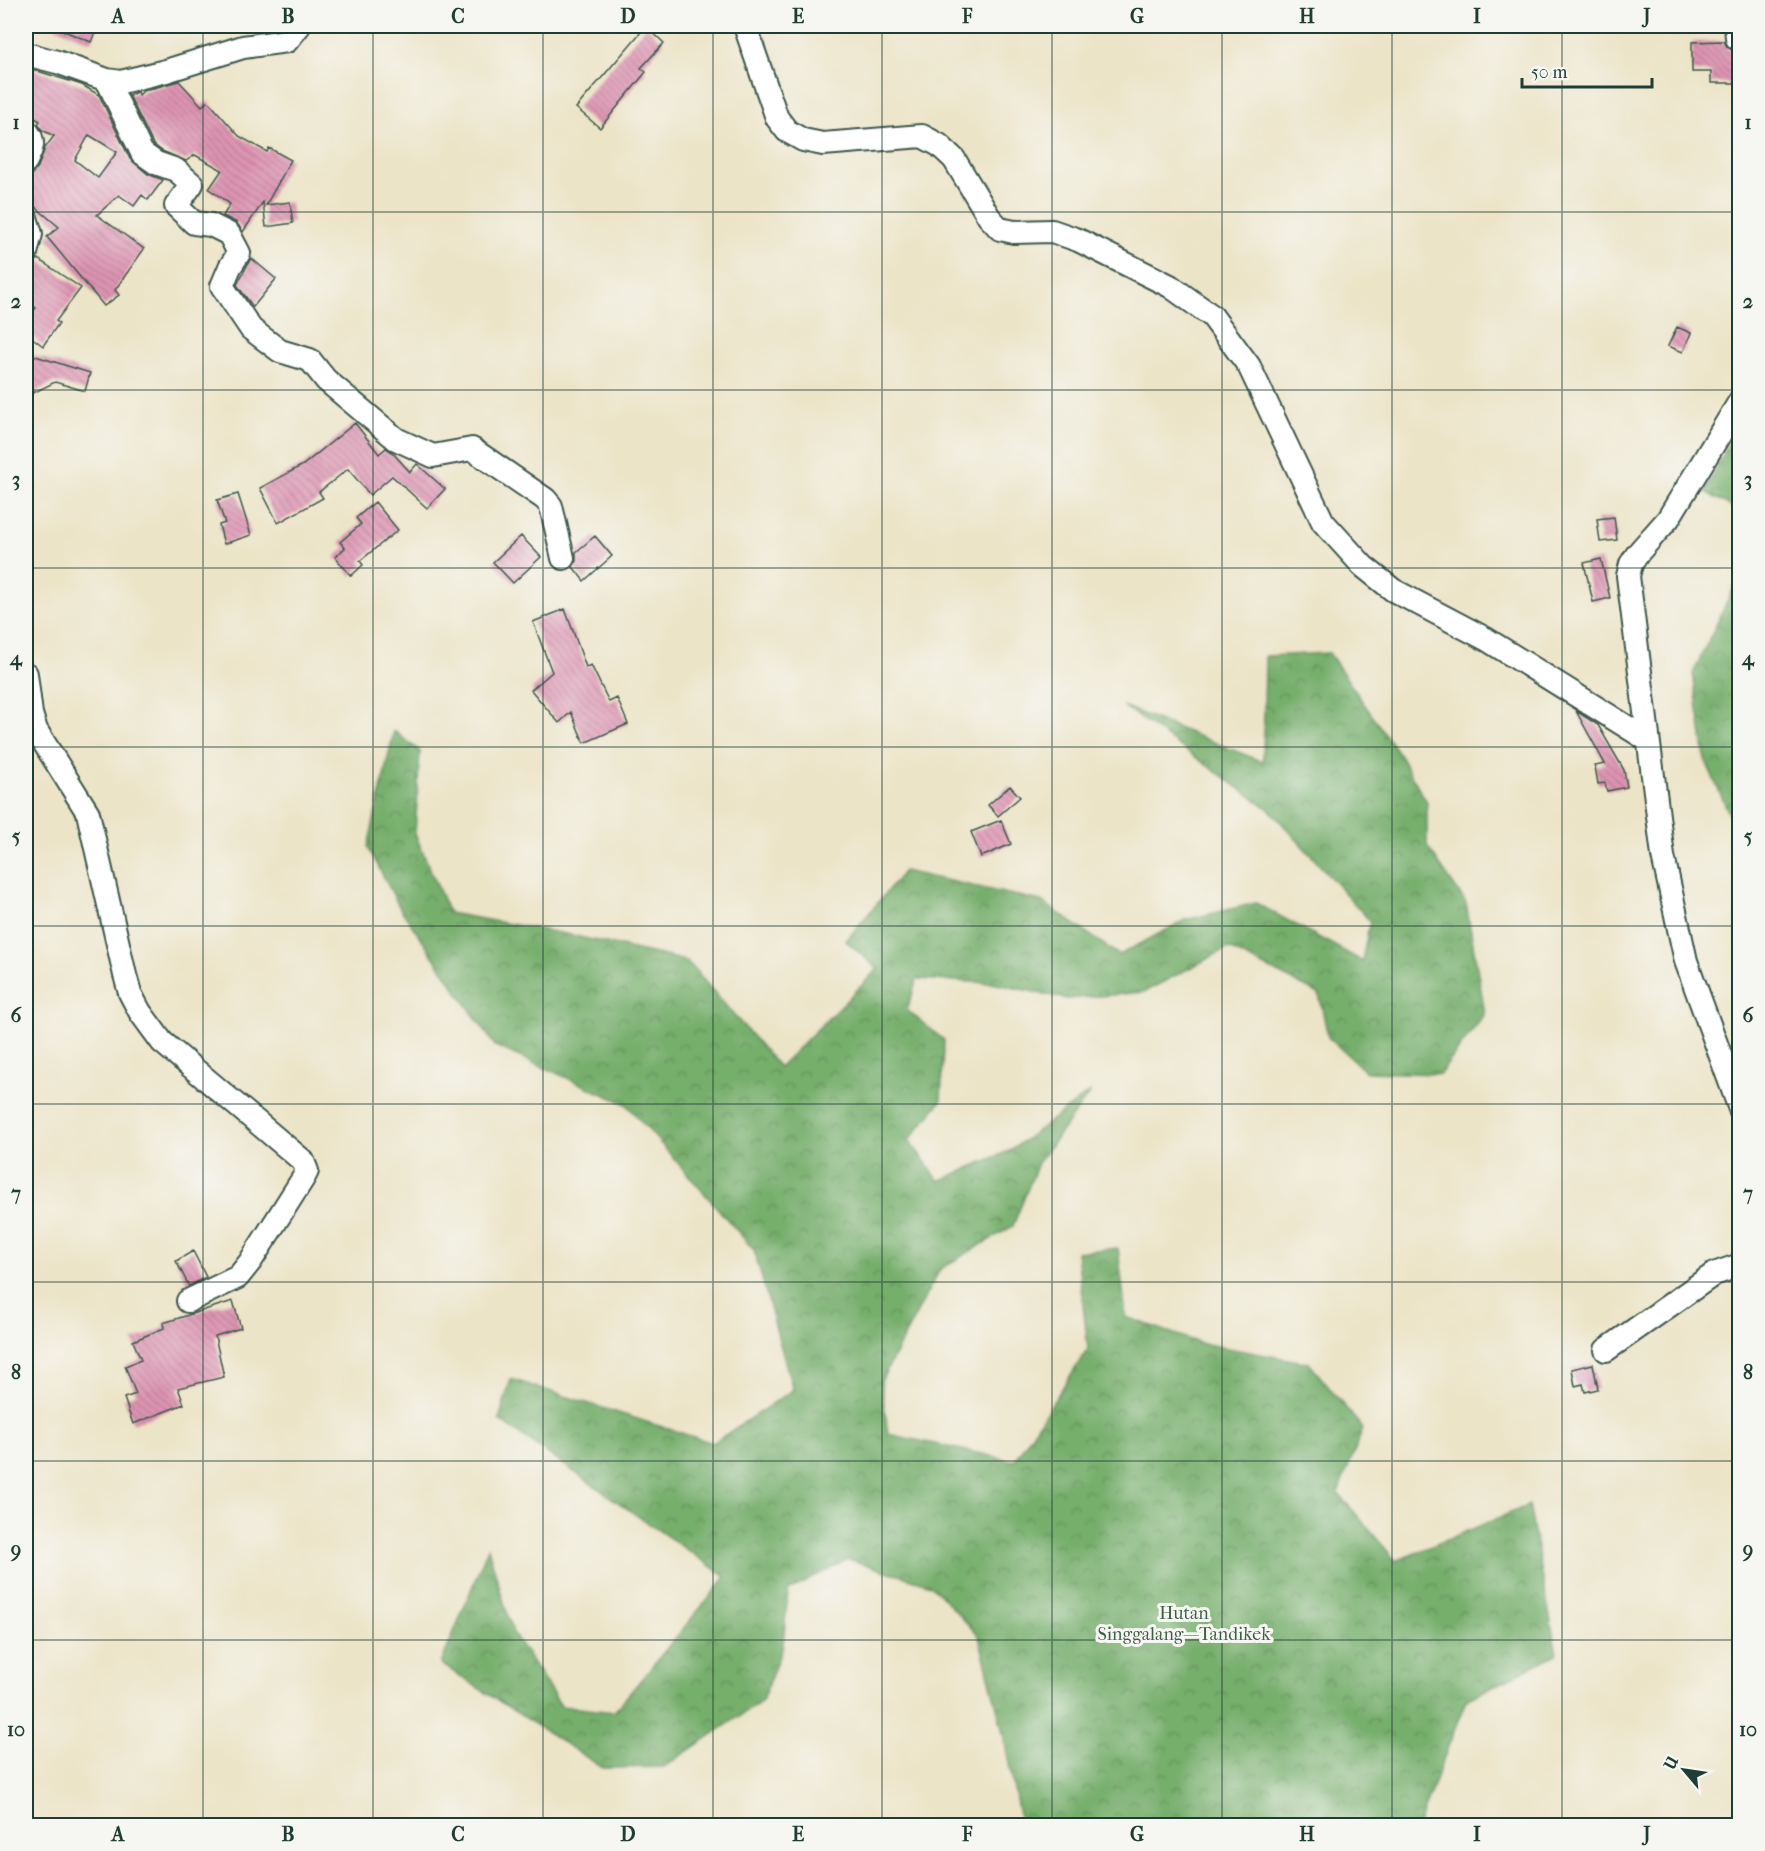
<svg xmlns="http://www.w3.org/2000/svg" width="1765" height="1851" viewBox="0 0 1765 1851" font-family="'IM FELL French Canon',serif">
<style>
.forest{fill:url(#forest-crowns);stroke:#4a7650;stroke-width:1.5}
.building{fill:url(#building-back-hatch);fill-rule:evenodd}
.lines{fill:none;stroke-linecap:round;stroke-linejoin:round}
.minor-casing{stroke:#3e564a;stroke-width:26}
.minor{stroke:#fff;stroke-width:22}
.grid{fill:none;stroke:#1f3d34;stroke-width:1.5;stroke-opacity:0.55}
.labels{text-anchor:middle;stroke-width:6;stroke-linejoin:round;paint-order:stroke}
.park-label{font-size:18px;fill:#3c6046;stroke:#f6f6f2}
.neatline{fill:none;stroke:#1f3d34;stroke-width:2}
.grid-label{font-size:20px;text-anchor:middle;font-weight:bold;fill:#1f3d34}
</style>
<defs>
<pattern id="forest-crowns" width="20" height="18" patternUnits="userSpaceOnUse" patternTransform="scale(1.5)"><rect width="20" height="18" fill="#76ae6c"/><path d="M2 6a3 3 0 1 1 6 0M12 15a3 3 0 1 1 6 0" fill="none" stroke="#608f5a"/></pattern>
<pattern id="building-back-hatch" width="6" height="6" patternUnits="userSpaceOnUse" patternTransform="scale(1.5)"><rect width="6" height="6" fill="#de94b2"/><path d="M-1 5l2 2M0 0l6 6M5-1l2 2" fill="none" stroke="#b37a92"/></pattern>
</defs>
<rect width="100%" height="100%" fill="#f6f6f2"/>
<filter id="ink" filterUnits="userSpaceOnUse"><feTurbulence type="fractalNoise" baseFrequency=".0167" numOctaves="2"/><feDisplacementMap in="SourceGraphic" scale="12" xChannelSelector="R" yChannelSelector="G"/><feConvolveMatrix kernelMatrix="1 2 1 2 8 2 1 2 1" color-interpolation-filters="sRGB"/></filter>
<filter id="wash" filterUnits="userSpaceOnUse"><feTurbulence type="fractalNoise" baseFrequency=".008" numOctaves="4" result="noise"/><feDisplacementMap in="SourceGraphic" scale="24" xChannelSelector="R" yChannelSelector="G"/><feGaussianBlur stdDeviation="1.35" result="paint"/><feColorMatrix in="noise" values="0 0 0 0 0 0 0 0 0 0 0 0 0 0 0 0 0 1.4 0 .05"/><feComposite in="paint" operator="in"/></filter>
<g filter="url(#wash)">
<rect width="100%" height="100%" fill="#ece4c7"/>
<path class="forest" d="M1739,422V511L1705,492Z
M1739,577H1740L1739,953L1738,951L1734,825L1705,759L1693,673Z
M1329,653L1400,756L1427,802V846L1466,903L1485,1014L1440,1074L1366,1072L1328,1037L1319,994L1228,948L1144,992L1067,999L992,983L917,979L907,1010L944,1040L941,1101L909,1140L939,1181L1011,1150L1091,1091L1038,1163L1013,1226L940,1269L881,1381L888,1434L1014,1461L1088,1349L1077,1252L1118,1248L1126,1317L1200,1343L1309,1363L1363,1429L1338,1493L1396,1561L1529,1505L1557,1654L1466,1700L1418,1825H1021L1002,1728L979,1636L931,1585L848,1559L788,1591L783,1645L762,1701L664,1767L603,1768L441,1664L488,1548L513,1633L561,1706L614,1712L726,1577L499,1420L511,1379L713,1443L793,1390L754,1250L626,1104L495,1046L400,908L368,847L394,731L420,751L415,834L449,913L566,934L687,961L779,1067L878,969L846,941L904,871L1041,901L1119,955L1185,920L1256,903L1362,961L1370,921L1270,810L1123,706L1263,762L1265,656Z"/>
<g id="blocks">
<path class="building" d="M52,26H98L91,42Z
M646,26L664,43L641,68L646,72L600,128L576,108Z
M1724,41L1727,47L1734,51L1735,83H1711V72H1692V42Z
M28,68L82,85L99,95L130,159L148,174L163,180L148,200L142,195L134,206L119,195L97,215L144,249L115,290L119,295L104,306L47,237L59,227L26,199V181L38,167L45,148L54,136L42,130L38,124L40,121L26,113V74ZM89,135L117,152L98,178L75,160Z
M179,81L202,106L208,101L239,136L267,152L269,148L291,160L266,205L290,202L293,223L266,227L263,202L243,232L236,222L223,216L230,204L209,189L222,170L195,155L186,161L162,151L153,144L129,95L137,92L139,95L143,91Z
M251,258L276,279L253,307L237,285Z
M38,259L81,288L56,321L59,323L43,346L26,333V322L36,308L26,300V272Z
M1677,327L1691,333L1683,352L1668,346Z
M26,353L90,373L85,391L55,382L33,393L26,379Z
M355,423L379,454L386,448L392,452L410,472L417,464L445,489L427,508L392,476L370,495L348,469L319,492L323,498L278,523L260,488L303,465Z
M238,494L251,535L224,544L219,525L225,523L217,500Z
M375,502L398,530L360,561L363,565L351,576L335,557L345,548L340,542L361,524L356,518Z
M1614,517L1617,540L1600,542L1597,519Z
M521,536L541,557L513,583L493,562Z
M595,536L612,556L584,581L573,567L576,561V552Z
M1601,559L1610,598L1593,602L1584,563Z
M565,609L586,667L591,665L609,702L617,698L628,724L584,743L571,712L559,723L531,690L552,672L533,622Z
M1576,711L1598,725L1624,770L1627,787L1607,791L1605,783L1598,784L1595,766L1605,764Z
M1010,786L1020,797L998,816L988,805Z
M1001,820L1011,844L981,857L971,832Z
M193,1251L206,1277L189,1286L176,1261Z
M233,1301L241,1328L215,1336L224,1377L178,1388L184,1404L133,1424L124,1398L136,1394L125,1366L141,1360L133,1341L164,1328L163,1323Z
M1593,1364L1598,1389L1585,1392L1583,1384L1575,1386L1572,1369Z"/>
</g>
</g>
<g filter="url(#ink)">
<use href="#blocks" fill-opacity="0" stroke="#3e564a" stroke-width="1.5"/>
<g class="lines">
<defs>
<path id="minor" d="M745,26L777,118L787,131L803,140L823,144L922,136L939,145L954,159L989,217L1000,229L1014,232L1052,231L1078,240L1170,286L1212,316L1249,366L1323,522L1363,566L1393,590L1486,639L1648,740
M1736,26L1737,38L1740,39
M26,54L57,62L107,80L121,82L166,71L243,47L287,41L299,26
M107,80L142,153L156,163L176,170L192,184L176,206L194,223L211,225L229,234L239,253L230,267L222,286L251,329L280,351L310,360L326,380L396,439L433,456L472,449L545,499L551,506L563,558
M26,130C36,141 32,149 26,161
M26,218L31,234L26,253
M1740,401L1668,519L1638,553L1631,564L1628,576L1663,856L1686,961L1740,1109
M26,674L31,714L36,730L88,813L125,975L130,993L140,1012L162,1042L303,1161L307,1171L304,1177L250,1262L238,1277L188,1301
M1606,1350L1714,1274L1740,1265"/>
</defs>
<use href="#minor" class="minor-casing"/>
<use href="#minor" class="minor"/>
</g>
</g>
<path class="grid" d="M203,26V1826M373,26V1826M543,26V1826M713,26V1826M882,26V1826M1052,26V1826M1222,26V1826M1392,26V1826M1562,26V1826M26,212H1740M26,390H1740M26,568H1740M26,747H1740M26,926H1740M26,1104H1740M26,1282H1740M26,1461H1740M26,1640H1740"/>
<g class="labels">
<g class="park-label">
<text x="1184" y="1619">Hutan<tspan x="1184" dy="21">Singgalang—Tandikek</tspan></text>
</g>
</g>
<rect width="1765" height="1851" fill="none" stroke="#f6f6f2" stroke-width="66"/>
<g transform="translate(1684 1770) rotate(299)" stroke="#f6f6f2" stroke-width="4.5" paint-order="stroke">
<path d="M0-4.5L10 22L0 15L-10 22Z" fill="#1f3d34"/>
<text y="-9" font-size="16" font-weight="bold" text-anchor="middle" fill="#1f3d34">U</text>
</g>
<path d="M1522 78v9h130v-9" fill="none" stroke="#1f3d34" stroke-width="3"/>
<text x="1531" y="78" font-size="18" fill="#1f3d34" stroke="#f6f6f2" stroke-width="4.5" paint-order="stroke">50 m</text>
<rect x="33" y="33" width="1699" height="1785" class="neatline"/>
<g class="grid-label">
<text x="118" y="23">A</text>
<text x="288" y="23">B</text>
<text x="458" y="23">C</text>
<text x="628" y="23">D</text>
<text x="798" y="23">E</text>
<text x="967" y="23">F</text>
<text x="1137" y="23">G</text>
<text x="1307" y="23">H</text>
<text x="1477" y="23">I</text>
<text x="1647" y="23">J</text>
<text x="16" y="129">1</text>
<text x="1748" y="129">1</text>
<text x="16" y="308">2</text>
<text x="1748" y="308">2</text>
<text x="16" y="486">3</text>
<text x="1748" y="486">3</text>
<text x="16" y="665">4</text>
<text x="1748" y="665">4</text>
<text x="16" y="843">5</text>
<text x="1748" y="843">5</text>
<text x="16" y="1022">6</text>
<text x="1748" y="1022">6</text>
<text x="16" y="1200">7</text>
<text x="1748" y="1200">7</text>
<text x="16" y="1379">8</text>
<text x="1748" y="1379">8</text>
<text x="16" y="1557">9</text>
<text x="1748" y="1557">9</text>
<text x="16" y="1736">10</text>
<text x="1748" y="1736">10</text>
<text x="118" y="1841">A</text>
<text x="288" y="1841">B</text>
<text x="458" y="1841">C</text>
<text x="628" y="1841">D</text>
<text x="798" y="1841">E</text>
<text x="967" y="1841">F</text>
<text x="1137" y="1841">G</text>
<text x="1307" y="1841">H</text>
<text x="1477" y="1841">I</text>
<text x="1647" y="1841">J</text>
</g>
</svg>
